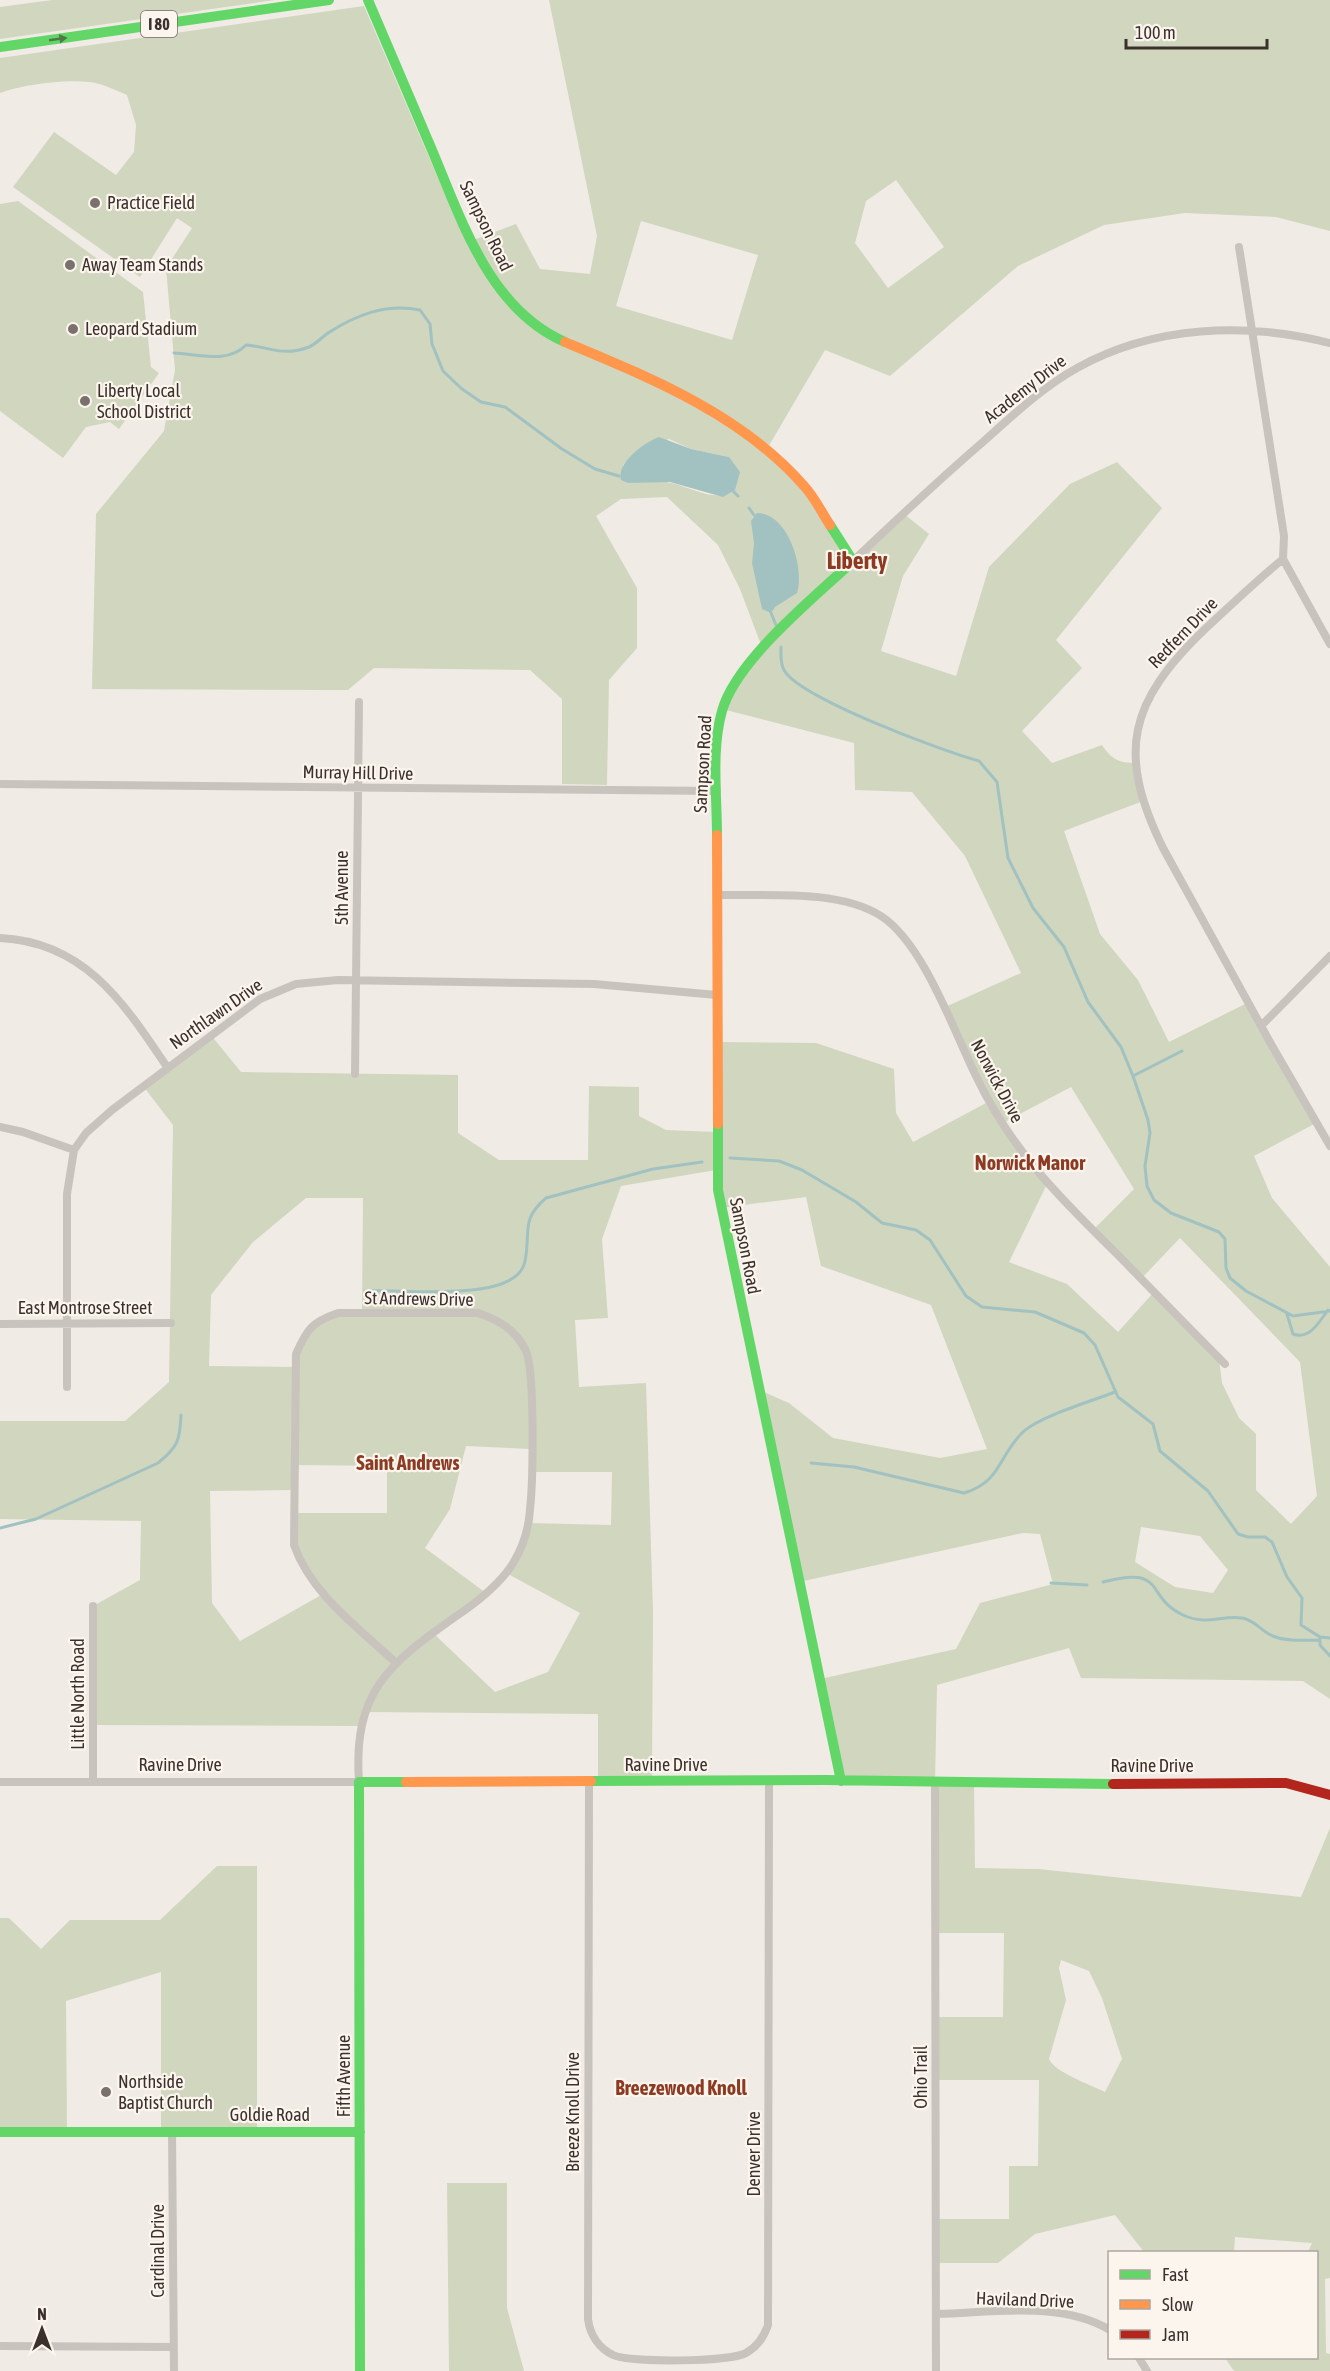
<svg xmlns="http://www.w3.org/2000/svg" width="1330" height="2371" viewBox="0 0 1330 2371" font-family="'Asap Condensed',sans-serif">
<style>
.green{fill:#d1d6bf;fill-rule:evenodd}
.water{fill:#a1c2c1}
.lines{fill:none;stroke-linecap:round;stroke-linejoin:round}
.stream{stroke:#a1c2c1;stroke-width:3}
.street{stroke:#c9c3be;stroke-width:8}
.fast{stroke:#63d668;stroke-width:10}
.slow{stroke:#ff974d;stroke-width:10}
.jam{stroke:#b3261e;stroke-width:10}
.oneway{fill:#4d7b46}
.poi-dot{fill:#7a716c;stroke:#fbf5ee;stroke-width:2}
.labels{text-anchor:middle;stroke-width:4.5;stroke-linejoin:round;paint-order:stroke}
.shield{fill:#fbf5ee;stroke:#756b66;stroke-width:1.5}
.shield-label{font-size:16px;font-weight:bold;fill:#3b302b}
.poi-label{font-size:18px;fill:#3b302b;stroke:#fbf5ee;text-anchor:start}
.street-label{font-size:18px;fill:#3b302b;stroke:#fbf5ee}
.neighbourhood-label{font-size:20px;font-weight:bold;fill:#8c3b22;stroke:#fbf5ee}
.district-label{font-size:24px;font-weight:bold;fill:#8c3b22;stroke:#fbf5ee}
</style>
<rect width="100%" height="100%" fill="#f0ebe5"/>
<path class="green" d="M52,0H275L0,39V7Z
M549,0H1330V231L1276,217L1185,213L1104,225L1018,266L890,376L825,350L767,449L785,464L854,558L904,514L929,534L903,576L881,651L956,676L989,567L1070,484L1117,462L1162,508L1056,640L1082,668L1022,731L1052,763L1102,745C1111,759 1119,763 1136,763L1143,801L1064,831L1100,934L1138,980L1169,1042L1249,1002L1316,1123L1254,1156L1272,1198L1330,1267V1699L1303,1681L1081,1678L1069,1648L937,1685L935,1782L974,1783L975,1868L1039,1869L1301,1897L1330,1828V2278L1325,2279L1326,2353L1330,2354V2371H1234L1225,2358H1316V2252H1308L1312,2243L1235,2237L1234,2252H1144L1115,2215L1035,2234L998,2263H936V2219H1009V2166H1038L1039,2080H936V2017H1003L1004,1933H935V1783L841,1781L820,1679L956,1649L980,1603L1053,1584L1040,1534L1023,1533L799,1582L757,1389L789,1403L833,1438L940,1458L987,1449L931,1305L821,1266L806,1197L720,1208L716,1170L621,1186L602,1239L608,1318L575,1320L579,1387L646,1383L653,1612L652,1782H598V1714L365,1712L362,1726L93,1725V1606L140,1580L141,1521L0,1519V1421H125L169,1382L173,1125L143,1086L210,1034L241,1072L458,1075V1133L499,1160H588L589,1086L639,1087V1116L666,1130L716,1132L717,1042L816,1043L894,1069L896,1113L913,1142L988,1102L943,1008L1021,973L965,856L912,792L855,790L854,743L722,709L763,650L740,589L718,545L667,497L621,499L596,516L637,588V648L609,680L607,785L562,784V699L530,670L374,668L348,690L92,689L96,514L164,431L175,370L166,268L192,228L177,218L140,277L13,187L54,132L116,175L134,152L136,125L127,95C118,91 109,87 100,84C77,77 23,84 0,93V58L364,6L457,222L476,259L471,241L516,224L540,269L590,274L597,236ZM896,180L944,247L888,288L855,243L866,201ZM641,221L758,255L732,340L616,306ZM669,439L691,449L729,457L735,490C717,504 691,487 671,483C657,479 642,481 628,483L623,465L638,451ZM1071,1087L1134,1189L1093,1230L1141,1279L1180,1238L1300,1362L1317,1496L1291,1524L1256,1490V1434L1239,1418L1222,1383L1219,1359L1154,1292L1118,1332L1067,1284L1009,1262L1047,1184L1001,1124ZM306,1198H363L362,1313C312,1321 310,1316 295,1367L209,1366L211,1295L253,1242ZM466,1446L530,1449L531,1472H612L611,1525L527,1523L512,1565L506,1573L580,1613L548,1672L495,1692L433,1633L486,1593L425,1548L450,1509ZM294,1465L387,1466V1513H294L295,1548L323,1594L240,1641L212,1603L210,1491L294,1490ZM1141,1527L1200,1536L1228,1570L1213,1593L1175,1587L1135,1562ZM1061,1960L1089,1971L1102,1998L1122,2059L1105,2092C1091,2085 1054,2072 1049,2059L1066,2000L1059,1968Z
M18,201L143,292L151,367L159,373L119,429L110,422L86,427L63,458L0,411V204Z
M217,1866H257V2132H161V1972L66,2001L67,2132H0V1918H9L41,1949L70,1920H160Z
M447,2183H507V2308L524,2371H449Z"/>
<path class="water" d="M659,437L691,449L729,457L740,472L735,490L723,497L670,482L628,483L621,480C616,463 645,442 659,437Z
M757,513C788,513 805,568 797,593L775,607L771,613L762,609L752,563L754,543L751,521Z"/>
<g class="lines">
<path class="stream" d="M174,353C198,354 228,364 246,345C270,347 283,357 309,347C316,344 322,337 328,333C356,315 386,303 420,310L430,324L432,344L443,371L462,389L481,402L505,407L562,449L595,469L619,476
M733,491L738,496
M749,508L754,515
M771,613L776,625
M781,647C781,654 780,663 784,670C799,698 945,752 979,761L997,782L1008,858L1033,908L1064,947L1088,1002L1121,1047L1133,1076L1148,1120L1150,1133L1145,1166L1147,1186L1154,1200L1171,1213L1219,1232L1225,1239L1226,1268L1230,1278L1246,1291L1293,1316L1330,1311
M1133,1076L1182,1051
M730,1158L779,1161L802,1170L856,1202L882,1223L916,1230L930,1240L966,1296L982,1307L1035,1312L1084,1333L1095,1345L1118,1397L1153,1424L1160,1451L1208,1491L1238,1534L1248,1537H1265L1272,1542L1287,1577L1302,1598L1301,1625L1320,1637V1645L1330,1656
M365,1291C400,1288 517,1305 525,1261C531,1233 520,1220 546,1198L653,1169L702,1162
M1287,1314L1293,1334C1310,1340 1319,1322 1328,1310
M811,1463L854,1467L964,1493C1002,1482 998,1455 1024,1431C1041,1416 1092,1401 1115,1392
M0,1528L36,1519L158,1463C178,1447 180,1440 181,1415
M1103,1582C1168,1565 1144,1597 1183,1615C1207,1626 1221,1615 1242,1618C1255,1620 1262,1632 1273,1636C1287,1642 1305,1640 1319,1640
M1051,1583L1087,1585
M1320,1637L1330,1638"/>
<path class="street" d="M1239,247L1284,536L1283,559C1256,581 1231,605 1205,629C1129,702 1116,752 1163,848L1271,1044L1330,1146
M1283,559L1330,644
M853,561C896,520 939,480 984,441C1013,415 1043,387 1077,368C1154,325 1246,322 1330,343
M0,784L717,791
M717,895C767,896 839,889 881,916C923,943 953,1029 975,1074C1011,1150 1058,1196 1117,1254C1153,1291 1189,1328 1225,1364
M0,938C85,942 124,1003 167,1067
M1261,1026L1330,956
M355,1074L359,702
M0,1127L23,1132L74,1150
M0,1324L171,1323
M67,1387V1194L74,1150L86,1133L112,1110L260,999L296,984L338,980L594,984L717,995
M0,1782H359C353,1693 387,1665 455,1617C476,1603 498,1586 512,1565C522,1549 529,1528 530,1509C533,1484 535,1370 526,1351C516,1330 499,1320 478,1313H338C312,1322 307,1329 296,1354L294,1545C311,1594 359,1628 396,1663
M93,1782V1606
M589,1782L588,2319C590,2335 599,2348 613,2355C630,2363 730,2362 746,2353C757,2347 764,2337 768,2325L769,1782
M935,1783L936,2371
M172,2132L174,2371
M936,2314C992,2313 1060,2300 1110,2330
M0,2346L173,2347
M1139,2358L1147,2371"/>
<path class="fast" d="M368,0C388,48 409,95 429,143C460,215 487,308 565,342
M0,47L329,0
M717,835C717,795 711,750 722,711C736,660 814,598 853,561L830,525
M718,1124V1190L841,1781
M591,1781L826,1780L1113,1784
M0,2132H360
M360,2371L359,1782H406"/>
<path class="slow" d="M565,342C651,378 743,415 805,487C815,498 822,513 830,525
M717,835L718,1124
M406,1782L591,1781"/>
<path class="jam" d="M1113,1784L1286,1783L1330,1795"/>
</g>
<defs><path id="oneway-solid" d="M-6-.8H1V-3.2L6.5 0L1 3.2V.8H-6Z" transform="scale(1.5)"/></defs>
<use class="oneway" href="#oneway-solid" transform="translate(58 39) rotate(-8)"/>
<g class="poi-dot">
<circle cx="95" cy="203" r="6"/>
<circle cx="70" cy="265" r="6"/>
<circle cx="73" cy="329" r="6"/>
<circle cx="85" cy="401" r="6"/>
<circle cx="106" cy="2092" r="6"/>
</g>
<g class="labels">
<rect class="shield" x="141" y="11" width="36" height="26" rx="4.5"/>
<g class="shield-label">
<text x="159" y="30">I 80</text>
</g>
<g class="poi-label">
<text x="107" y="209">Practice Field</text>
<text x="82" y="271">Away Team Stands</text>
<text x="85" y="335">Leopard Stadium</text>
<text x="97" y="397">Liberty Local<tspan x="97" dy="21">School District</tspan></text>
<text x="118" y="2088">Northside<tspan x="118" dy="21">Baptist Church</tspan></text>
</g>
<g class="street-label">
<text transform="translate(486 226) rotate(64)" y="6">Sampson Road</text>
<text transform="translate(1025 389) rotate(-38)" y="6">Academy Drive</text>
<text transform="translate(1183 633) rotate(-46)" y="6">Redfern Drive</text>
<text transform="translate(703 764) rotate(-87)" y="6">Sampson Road</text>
<text transform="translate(358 773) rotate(1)" y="6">Murray Hill Drive</text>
<text transform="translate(342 888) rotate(-90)" y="6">5th Avenue</text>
<text transform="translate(216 1014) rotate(-35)" y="6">Northlawn Drive</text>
<text transform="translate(997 1081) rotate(62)" y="6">Norwick Drive</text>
<text transform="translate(745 1246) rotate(79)" y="6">Sampson Road</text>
<text transform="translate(419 1299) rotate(1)" y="6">St Andrews Drive</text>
<text x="85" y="1314">East Montrose Street</text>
<text transform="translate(78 1694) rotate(-90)" y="6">Little North Road</text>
<text x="180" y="1771">Ravine Drive</text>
<text x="666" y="1771">Ravine Drive</text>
<text x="1152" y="1772">Ravine Drive</text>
<text transform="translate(344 2076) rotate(-90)" y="6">Fifth Avenue</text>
<text transform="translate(921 2077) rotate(-90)" y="6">Ohio Trail</text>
<text transform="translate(573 2112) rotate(-90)" y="6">Breeze Knoll Drive</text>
<text x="270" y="2121">Goldie Road</text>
<text transform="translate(754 2154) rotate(-90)" y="6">Denver Drive</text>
<text transform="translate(158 2251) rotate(-90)" y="6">Cardinal Drive</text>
<text transform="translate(1025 2300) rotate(2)" y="6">Haviland Drive</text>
</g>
<g class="neighbourhood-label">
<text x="1030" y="1170">Norwick Manor</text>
<text x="408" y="1470">Saint Andrews</text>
<text x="681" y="2095">Breezewood Knoll</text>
</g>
<g class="district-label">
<text x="857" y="569">Liberty</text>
</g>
</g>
<rect x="1108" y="2251" width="210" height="108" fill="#fbf5ee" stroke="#aea6a0" stroke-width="1.5"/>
<rect x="1120" y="2270" width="30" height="9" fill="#63d668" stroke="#aea6a0" stroke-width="1.5"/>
<text x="1162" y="2281" font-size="18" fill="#3b302b">Fast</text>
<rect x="1120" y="2300" width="30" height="9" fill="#ff974d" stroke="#aea6a0" stroke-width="1.5"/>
<text x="1162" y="2311" font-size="18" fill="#3b302b">Slow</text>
<rect x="1120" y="2330" width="30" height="9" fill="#b3261e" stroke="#aea6a0" stroke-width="1.5"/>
<text x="1162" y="2341" font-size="18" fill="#3b302b">Jam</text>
<g transform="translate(42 2329)" stroke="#fbf5ee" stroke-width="4.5" paint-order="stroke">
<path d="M0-4.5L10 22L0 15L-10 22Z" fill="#3b302b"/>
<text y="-9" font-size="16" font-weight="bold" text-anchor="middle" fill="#3b302b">N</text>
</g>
<path d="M1126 39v9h141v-9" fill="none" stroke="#3b302b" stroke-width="3"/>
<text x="1135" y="39" font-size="18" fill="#3b302b" stroke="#fbf5ee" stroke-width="4.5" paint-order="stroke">100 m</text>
</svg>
